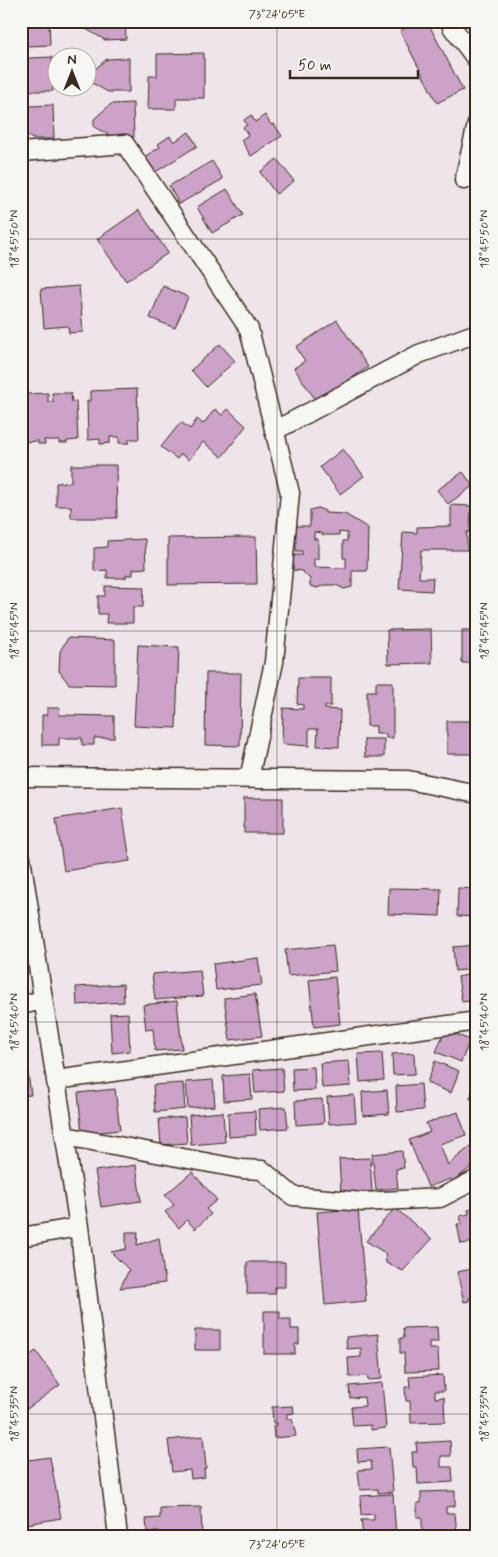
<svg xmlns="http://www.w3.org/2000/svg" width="498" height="1557" viewBox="0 0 498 1557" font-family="Mynerve,sans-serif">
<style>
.building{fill:#cca2c8;stroke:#3b2a1e;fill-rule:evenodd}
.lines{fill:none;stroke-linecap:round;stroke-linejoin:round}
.minor-casing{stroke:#3b2a1e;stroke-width:21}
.minor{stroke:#f6f6f2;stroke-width:18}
.ticks{fill:none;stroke:#3b2a1e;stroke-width:1;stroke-opacity:0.45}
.neatline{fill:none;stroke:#3b2a1e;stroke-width:2}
.ticks-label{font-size:12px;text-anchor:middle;fill:#3b2a1e}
</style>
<rect width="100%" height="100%" fill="#eee5ea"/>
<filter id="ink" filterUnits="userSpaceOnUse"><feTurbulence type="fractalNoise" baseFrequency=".02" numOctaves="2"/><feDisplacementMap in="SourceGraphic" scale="10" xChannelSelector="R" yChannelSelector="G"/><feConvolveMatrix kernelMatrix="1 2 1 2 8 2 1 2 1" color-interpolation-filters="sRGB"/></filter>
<g filter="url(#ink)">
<path class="building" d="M21,21H49L50,45L29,46L21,41Z
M86,21H125L126,39L105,40L86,29Z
M418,21H427L463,90L437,103L400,31Z
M204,53V98H176V109H148L149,76H157V54Z
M52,57L53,91H32L21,85V66L30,58Z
M129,58V92H108L90,82L89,74L107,59Z
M133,103L134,137H113L94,127V119L111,104Z
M53,105L54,139H33L21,133V114L31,106Z
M251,115L255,122L265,115L271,125L274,124L282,136L251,156L241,140L248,135L243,127L247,125L244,120Z
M189,132L197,146L154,173L144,157L160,147L158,144L170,136L174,142Z
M277,159L294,181L276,194L260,172Z
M212,161L223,179L179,204L169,186Z
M227,189L243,215L212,233L197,207Z
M139,210L168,253L126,281L97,239Z
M79,286L83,332L69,333L68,326L44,328L41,289Z
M163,286L188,297L175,328L150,318Z
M337,320L368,367L317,402L294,368L305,361L296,347Z
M220,344L235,361L206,387L191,370Z
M137,389L139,439H129V443H119V437H110V443L100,444V439L88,440L87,401H90V391Z
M48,393V402H53L52,393H71L72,402L76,401L78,440L67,441V443H59V440H44L45,444H38V441L23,442L22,403L27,402V394Z
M215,409L222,415L228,409L246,426L222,457L203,442L189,460L181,454L177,459L161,447L181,422L190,429L197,419L203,424Z
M343,449L364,476L340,494L320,467Z
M71,465H116L117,518H71V506H56V483L71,482Z
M463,472L473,486L448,504L437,490Z
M451,505L471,506L470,532H467V550H421L419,578H433L432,591L399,589L403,532L417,533V527L451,526Z
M318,508L325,511V513L345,514L368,528L367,571H352V587L344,589L336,585H325L317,588L310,586V579L302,571L293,570L290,563L293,555H302V551H296V541H293V526H310V510ZM314,532L322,533V535H339V532L347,533V541H343V558H346V568L314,567V559H318V539H314Z
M256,537L257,584L168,585V538Z
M145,539L146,568L133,569V575H126V578H107V570L94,571V548L107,547V541Z
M474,566H477V590H474Z
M105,586L144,587L143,607H133V623H106L107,614H98V596H105Z
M431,629L432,663L388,664L387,630Z
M462,630H477V663H462Z
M68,638L115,640V685L69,684L59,671L60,651Z
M138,645L179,647L176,728L134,726Z
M206,673H241L240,746L205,745Z
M298,678H331V706H325V709L340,710L339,747L317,746L318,729H309V746L282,744L283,708L303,709V705L297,704Z
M376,682H393V738H386V734H376V726H367V691H376Z
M47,708H60L59,715L114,716V738H94V745H82V738H59V745H42V715H47Z
M447,721H475V754H447Z
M364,739H384V757H365Z
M244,798H283V833H244Z
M122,808L130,861L64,871L56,819Z
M389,888L441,889L440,916L388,914Z
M458,888L477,889V917L457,916Z
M333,945L336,971L288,976L285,950Z
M477,945V969L455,971L453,947Z
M258,958L262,985L216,990L213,964Z
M200,970L203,996L155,1000L152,974Z
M477,973V1000L462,1002L458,977Z
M335,977L340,1024L314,1027L309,980Z
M123,984L124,1002L77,1005L76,987Z
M255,994L262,1036L230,1040L224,998Z
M177,1001L182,1049L155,1051L153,1029L146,1030L143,1005Z
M128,1013L130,1051L112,1053L110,1014Z
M445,1030L470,1040L461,1062L436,1052Z
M382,1053L384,1080L360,1082L358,1054Z
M414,1053L415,1074L393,1075L392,1054Z
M26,1059L31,1095L21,1096V1060Z
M349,1061L351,1086L322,1088L320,1063Z
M435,1061L459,1071L451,1093L427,1083Z
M314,1067L315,1090L293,1091L292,1068Z
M282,1068L284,1091L255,1093L253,1070Z
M250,1074L252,1099L224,1101L223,1076Z
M213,1080L215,1106L188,1108L186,1082Z
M475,1082H477V1101L470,1099Z
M183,1083L185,1109L155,1112L153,1085Z
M421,1084L423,1110L397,1112L396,1086Z
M115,1089L120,1130L82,1134L78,1093Z
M387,1090L389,1114L363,1116L362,1092Z
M354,1095L356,1122L329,1124L327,1097Z
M322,1099L324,1123L296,1125L295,1101Z
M286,1107L288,1128L260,1130L258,1109Z
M255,1111L256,1135L229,1137L228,1113Z
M223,1112L225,1142L191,1145L189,1115Z
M458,1112L466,1135L440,1144L448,1165L472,1145L477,1151V1163L453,1181L450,1179L428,1187L409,1140L430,1132L426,1123Z
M185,1117L187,1143L161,1145L159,1119Z
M402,1151L404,1168L396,1169L398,1188L376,1190L372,1154Z
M370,1158L372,1192L341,1193L339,1159Z
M136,1165L141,1201L101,1207L95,1171Z
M192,1172L217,1200L206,1209L211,1214L195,1229L187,1220L179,1228L165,1212L174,1205L165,1195Z
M395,1208L432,1239L403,1271L386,1263L385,1253L366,1241Z
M477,1208V1242L461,1244L457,1224H462L460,1216L469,1214L468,1210Z
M358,1209L366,1301L325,1305L317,1212Z
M126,1232H138L137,1245L159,1238L165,1283L120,1288L129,1270L111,1252L126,1249Z
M247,1262H285V1287H275V1294H247Z
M477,1268V1297L469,1298V1301L464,1302L457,1272Z
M264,1311H280V1319H291V1329H299V1344H295V1354H264Z
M437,1327L438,1342H429V1349H438L439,1371L405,1372L404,1353H400V1338H404L403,1328Z
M195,1330H220V1350H195Z
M378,1334L382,1379L368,1380L367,1376L349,1377L348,1358L361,1357V1348L347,1349L346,1337Z
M36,1351L60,1385L27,1409L21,1400V1361Z
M443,1375L444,1391H435V1398L444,1397L445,1422L411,1423L410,1401H406L405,1387H410L409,1377Z
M382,1383L386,1428L371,1430V1425L353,1426L351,1407L365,1406L364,1397L350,1398L349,1386Z
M293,1406L294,1413L287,1414V1419H292L296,1436L274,1438L273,1426L277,1425V1423H273L272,1407Z
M203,1436L206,1468L204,1469L205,1477L191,1479L190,1470L172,1472L168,1440Z
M450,1441L451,1456H441V1467H452L453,1482L418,1484L417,1467H413L412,1452H417L416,1443Z
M389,1447L393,1492L378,1493V1489L360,1490L358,1470L372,1469L371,1461L358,1462L357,1449Z
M50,1457L61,1518L21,1525V1461Z
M455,1491V1506L446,1507V1513H455L457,1535L422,1536V1517H417V1503H421V1492Z
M393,1494L396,1536H363L361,1520H374V1514L361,1515L360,1496Z
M201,1507L202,1536H160V1532H147L146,1519L160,1518V1508Z"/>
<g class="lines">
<defs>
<path id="minor" d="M451,21L452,27L477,60
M21,152L125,144L249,329L290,493L274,662L249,779
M464,180L477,124
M274,431L419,354L477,333
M21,777L408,780L477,794
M21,858L79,1227L118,1536
M21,1005L43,1000
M56,1080L477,1021
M65,1136L242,1169L262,1170L293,1196L363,1202L440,1198L477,1179
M21,1237L79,1227"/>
</defs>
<use href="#minor" class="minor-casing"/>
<use href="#minor" class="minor"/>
</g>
</g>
<path class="ticks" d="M277,21V1536M21,239H477M21,631H477M21,1022H477M21,1414H477"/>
<rect width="498" height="1557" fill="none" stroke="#f6f6f2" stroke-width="55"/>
<g transform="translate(72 72)"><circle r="24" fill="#f6f6f2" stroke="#aba49d"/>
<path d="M0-4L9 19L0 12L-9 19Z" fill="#3b2a1e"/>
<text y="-8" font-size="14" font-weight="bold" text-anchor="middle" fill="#3b2a1e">N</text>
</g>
<path d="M290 70v8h128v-8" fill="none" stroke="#3b2a1e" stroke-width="2.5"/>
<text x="298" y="70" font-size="15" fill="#3b2a1e" stroke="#f6f6f2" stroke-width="4" paint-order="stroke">50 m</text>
<rect x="28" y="28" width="442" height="1502" class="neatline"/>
<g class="ticks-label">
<text x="277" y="18">73°24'05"E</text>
<text transform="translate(14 239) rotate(-90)" y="4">18°45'50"N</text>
<text transform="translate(484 239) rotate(-90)" y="4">18°45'50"N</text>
<text transform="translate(14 631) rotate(-90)" y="4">18°45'45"N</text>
<text transform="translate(484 631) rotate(-90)" y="4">18°45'45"N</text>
<text transform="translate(14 1022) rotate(-90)" y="4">18°45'40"N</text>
<text transform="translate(484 1022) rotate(-90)" y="4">18°45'40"N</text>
<text transform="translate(14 1414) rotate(-90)" y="4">18°45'35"N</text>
<text transform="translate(484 1414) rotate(-90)" y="4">18°45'35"N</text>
<text x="277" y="1548">73°24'05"E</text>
</g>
</svg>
